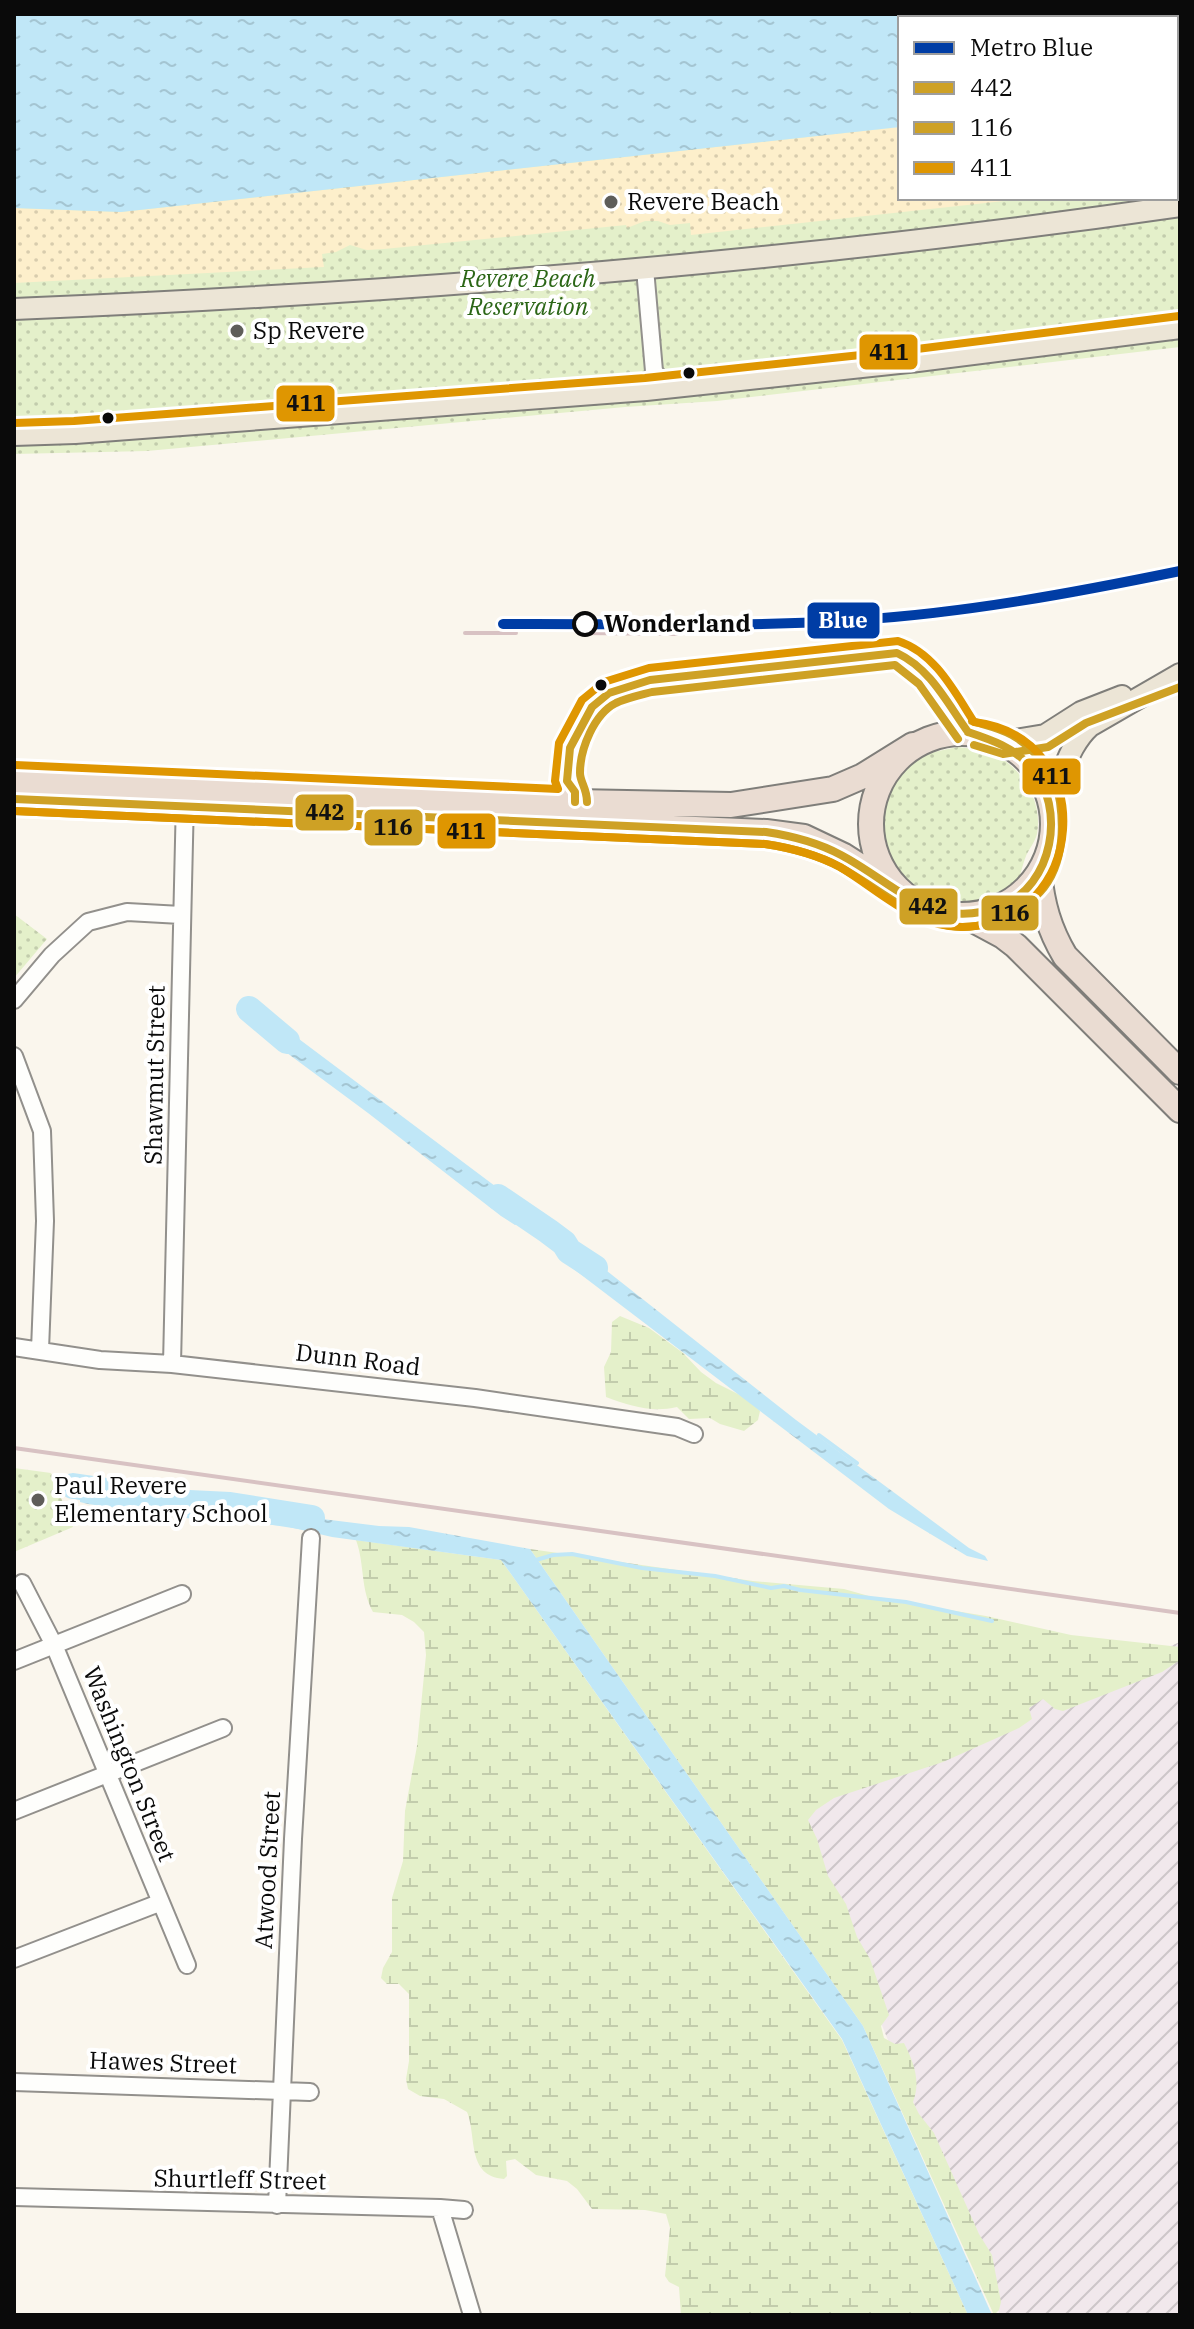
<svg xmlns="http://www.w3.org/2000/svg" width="1194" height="2329" viewBox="0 0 1194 2329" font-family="'IBM Plex Serif',serif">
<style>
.industrial{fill:url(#industrial-furrows)}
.grass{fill:url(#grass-dots)}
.wetland{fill:url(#wetland-marsh)}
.sand{fill:url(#sand-dots)}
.water{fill:url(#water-ripples)}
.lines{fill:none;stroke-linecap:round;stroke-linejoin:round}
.stream{stroke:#c0e7f7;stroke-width:4}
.river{stroke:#c0e7f7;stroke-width:26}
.minor-casing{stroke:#92908c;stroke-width:20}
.major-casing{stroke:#7f7e7a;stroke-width:24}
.highway-casing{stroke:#7f7e7a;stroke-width:28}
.minor{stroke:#fefefc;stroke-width:16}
.major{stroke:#ece5d6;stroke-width:20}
.highway{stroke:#eadcd2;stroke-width:24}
.rail{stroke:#d8c2c3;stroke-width:4}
.bus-1-casing{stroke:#fff;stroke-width:14}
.bus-2-casing{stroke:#fff;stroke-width:14}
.bus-3-casing{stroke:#fff;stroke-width:14}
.bus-1{stroke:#cea125;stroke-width:8}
.bus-2{stroke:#cea125;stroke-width:8}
.bus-3{stroke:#df9601;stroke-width:8}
.metro-1-casing{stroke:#fff;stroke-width:16}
.metro-1{stroke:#003da5;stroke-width:10}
.poi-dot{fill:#5e5d59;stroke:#fff;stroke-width:3}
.bus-dot{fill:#0a0a0a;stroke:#fff;stroke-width:3}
.stop-dot{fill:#fff;stroke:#0a0a0a;stroke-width:4}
.labels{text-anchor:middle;stroke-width:8;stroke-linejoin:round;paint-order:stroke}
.poi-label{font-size:24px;fill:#0a0a0a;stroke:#fff;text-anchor:start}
.park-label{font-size:24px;font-style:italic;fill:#2b6616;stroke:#fff}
.stop-label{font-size:24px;font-weight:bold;fill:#0a0a0a;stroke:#fff;text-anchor:start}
.street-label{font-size:24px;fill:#0a0a0a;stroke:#fff}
.line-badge{stroke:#fff;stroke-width:3}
.badge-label{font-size:22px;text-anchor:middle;font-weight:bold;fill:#fff}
.pale-badge-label{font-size:22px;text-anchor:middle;font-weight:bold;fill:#111}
</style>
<defs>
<pattern id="industrial-furrows" width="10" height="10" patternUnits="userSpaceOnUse" patternTransform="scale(2)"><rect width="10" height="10" fill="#f1e8ec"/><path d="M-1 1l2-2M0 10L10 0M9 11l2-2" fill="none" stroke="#cdc6c9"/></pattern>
<pattern id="grass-dots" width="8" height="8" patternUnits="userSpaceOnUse" patternTransform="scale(2)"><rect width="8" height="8" fill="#e4f0ca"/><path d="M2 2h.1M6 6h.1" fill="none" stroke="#c2ccac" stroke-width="1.8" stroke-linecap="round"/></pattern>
<pattern id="wetland-marsh" width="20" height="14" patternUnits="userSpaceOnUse" patternTransform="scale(2)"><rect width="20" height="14" fill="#e4f0ca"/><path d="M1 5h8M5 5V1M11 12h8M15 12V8" fill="none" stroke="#c2ccac"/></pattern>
<pattern id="sand-dots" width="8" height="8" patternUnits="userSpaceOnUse" patternTransform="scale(2)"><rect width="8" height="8" fill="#fdefcb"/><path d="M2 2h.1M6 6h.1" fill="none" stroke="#d8ccad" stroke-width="1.8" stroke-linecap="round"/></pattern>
<pattern id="water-ripples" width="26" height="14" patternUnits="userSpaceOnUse" patternTransform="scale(2)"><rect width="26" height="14" fill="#c0e7f7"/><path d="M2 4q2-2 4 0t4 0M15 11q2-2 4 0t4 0" fill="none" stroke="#a4c5d2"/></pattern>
</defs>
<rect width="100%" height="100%" fill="#faf6ed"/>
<path class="industrial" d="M1180,1642V2315H1000L791,1802Z"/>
<path class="grass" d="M1180,88V347L717,401L625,407L147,451L14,454V208L900,127V198H1176V89Z
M958,747C965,748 974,749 982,750C1017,759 1044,798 1037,834C1035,842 1029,849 1026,856C1021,868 1021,880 1012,889C981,919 921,907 898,873C870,832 883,769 934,752C941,750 950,749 958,747Z
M14,914L47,939L14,978Z
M14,1468L51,1473L73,1527L14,1552Z"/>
<path class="wetland" d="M620,1316L649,1328L683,1353L701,1372L716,1383L750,1400L760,1411L758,1420L744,1431L720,1424L710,1418L689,1419L677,1407C652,1413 630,1406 606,1397L604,1367L611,1352L612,1322Z
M356,1540L501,1560L842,2040L968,2315H681L679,2287L669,2282L665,2276L670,2228L666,2214L645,2210L592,2209L577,2189L567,2181L536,2175L515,2159L506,2161L507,2176L504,2179C466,2176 477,2136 467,2112L444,2099L420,2096L408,2089L406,2079L409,2061V1994L399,1984H387L381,1978L383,1968L392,1952V1898L403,1861L405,1811L417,1746L426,1655L424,1632L414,1622L402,1615L373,1612C360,1589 365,1565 356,1540Z
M530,1549L753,1581L844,1589L876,1598L986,1616L1071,1635L1180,1647V1660L1162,1672L1063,1711L1055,1709L1043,1699L1029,1708L1032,1719L1019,1728L943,1762L834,1798L816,1810L808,1820L817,1839L828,1876L846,1904L857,1937L870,1959L889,2015L881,2026L884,2038L895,2044L904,2043C914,2063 921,2081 913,2102L919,2114L934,2133L979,2234L992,2255L1001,2302L999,2310L994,2315L863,2026Z"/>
<path class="sand" d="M900,127V198H1031L691,235L690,223L670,225L658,221H645L627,228L626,225L384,249L367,250L350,245L336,252L322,254L324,267L14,283V208L121,212Z"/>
<path class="water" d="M14,14H1180V88L1176,89V18H900V127L121,212L14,208Z
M257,1018H264L283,1027L503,1192L527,1213V1218L515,1225L501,1216L368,1113L256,1030L253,1024Z
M562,1248H570L607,1271L796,1420L969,1548L985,1556L988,1561L967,1556L889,1509L563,1261L559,1258Z
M80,1489L379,1526L409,1527L530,1549L863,2026L992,2315H968L842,2039L501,1560L332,1537L285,1526L185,1518L88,1504L80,1502Z"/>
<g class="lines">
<path class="stream" d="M819,1435L857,1463
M536,1560L553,1555L572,1554L642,1568L715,1576L771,1588L784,1586L800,1590L906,1602L992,1621"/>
<path class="river" d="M249,1009L287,1041
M498,1197L548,1231L564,1243L569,1251L595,1268
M73,1486L189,1503L230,1505L312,1518"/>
<defs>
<path id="minor" d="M645,269L654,371L667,388
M14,1000L52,955L88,922L127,912L181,915
M14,1056L42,1131L45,1221L40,1350
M14,1347L100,1360L172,1364L475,1398L677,1427L694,1434
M172,1364L185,798
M22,1583L54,1645L187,1965
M14,1661L182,1594
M14,1811L223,1728
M14,1959L159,1903
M14,2082L310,2092
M14,2197L440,2208L464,2210
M277,2205L293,1839L311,1538
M440,2208L472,2315"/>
<path id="major" d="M14,309C404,293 794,262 1180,206
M14,435L75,433L646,390L918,361L1180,328
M1003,742L1045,735L1081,712L1122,696
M1050,799C1064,774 1068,746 1090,726L1180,674"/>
<path id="highway" d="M871 824a91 91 0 1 1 182 0a91 91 0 1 1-182 0Z
M14,777L575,802L731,805L833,789L863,776L913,745
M14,799L766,832L804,837L844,856L899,891
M1039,873C1042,904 1049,929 1065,956L1180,1072
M964,915L1003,936L1016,946L1180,1110"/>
</defs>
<use href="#minor" class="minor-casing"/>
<use href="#major" class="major-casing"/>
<use href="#highway" class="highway-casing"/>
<use href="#minor" class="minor"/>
<use href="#major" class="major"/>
<use href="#highway" class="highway"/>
<path class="rail" d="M465,633H516
M582,633L677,634
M14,1448L1180,1613"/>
<defs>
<path id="bus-1" d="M14,799L766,832C793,836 817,842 841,855C896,884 933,933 1001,906C1053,886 1067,808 1031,767C1013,747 992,740 968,732
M575,802V792L567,781L570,748L592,707L609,693L650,680L897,653C931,669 947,703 968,732"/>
<path id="bus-2" d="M974,745L1003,754L1048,747L1086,723L1180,687
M587,802C587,788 580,782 580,773C580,749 594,714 616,703C627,698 641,695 652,692L895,665L919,684L958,739
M14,811L765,844C792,848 816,854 840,867C909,906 950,960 1030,901C1061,878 1065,837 1060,802C1057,776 1035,748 1012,735C1000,728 985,725 972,721"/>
<path id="bus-3" d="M14,423L74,421L645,378L917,349L1179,316
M14,811L765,844C791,848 816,854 840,867C879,890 915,928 963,927C1086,925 1103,738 974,722C954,691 935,653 898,641L649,668L604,682L582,700L559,743L555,781L558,789L15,765"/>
</defs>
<use href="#bus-1" class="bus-1-casing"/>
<use href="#bus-2" class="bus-2-casing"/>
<use href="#bus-3" class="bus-3-casing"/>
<use href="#bus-1" class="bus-1"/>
<use href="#bus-2" class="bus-2"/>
<use href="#bus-3" class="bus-3"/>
<defs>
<path id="metro-1" d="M503,624C620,623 738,628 856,620C965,613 1073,593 1180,571"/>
</defs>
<use href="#metro-1" class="metro-1-casing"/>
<use href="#metro-1" class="metro-1"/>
</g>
<g class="poi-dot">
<circle cx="611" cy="202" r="8"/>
<circle cx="237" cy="331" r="8"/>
<circle cx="38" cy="1500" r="8"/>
</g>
<g class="bus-dot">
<circle cx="689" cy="373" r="7"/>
<circle cx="108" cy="418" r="7"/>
<circle cx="601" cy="685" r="7"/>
</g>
<circle class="stop-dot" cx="585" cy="624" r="11"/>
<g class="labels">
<g class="poi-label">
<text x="627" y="210">Revere Beach</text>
<text x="253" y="339">Sp Revere</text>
<text x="54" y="1494">Paul Revere<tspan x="54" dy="28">Elementary School</tspan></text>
</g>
<g class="park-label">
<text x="528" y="287">Revere Beach<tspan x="528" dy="28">Reservation</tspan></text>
</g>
<g class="stop-label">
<text x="604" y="632">Wonderland</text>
</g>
<g class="street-label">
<text transform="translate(155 1075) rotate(-89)" y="8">Shawmut Street</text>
<text transform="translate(358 1360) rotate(7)" y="8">Dunn Road</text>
<text transform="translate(129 1764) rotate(68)" y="8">Washington Street</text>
<text transform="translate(268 1870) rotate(-87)" y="8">Atwood Street</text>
<text transform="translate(163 2063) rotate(2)" y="8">Hawes Street</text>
<text transform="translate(240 2180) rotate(1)" y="8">Shurtleff Street</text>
</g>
</g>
<g class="line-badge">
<rect x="858" y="333" width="61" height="38" rx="8" fill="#df9601"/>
<rect x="275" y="384" width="61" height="39" rx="8" fill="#df9601"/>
<rect x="806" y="601" width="75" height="39" rx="8" fill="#003da5"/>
<rect x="1021" y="757" width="61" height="39" rx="8" fill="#df9601"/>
<rect x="294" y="793" width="61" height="39" rx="8" fill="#cea125"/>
<rect x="363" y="808" width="61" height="39" rx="8" fill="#cea125"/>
<rect x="436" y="812" width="61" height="38" rx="8" fill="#df9601"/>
<rect x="898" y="887" width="61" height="39" rx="8" fill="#cea125"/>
<rect x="980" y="894" width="60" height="38" rx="8" fill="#cea125"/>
</g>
<g class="badge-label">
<text x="843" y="628">Blue</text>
</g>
<g class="pale-badge-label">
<text x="889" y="360">411</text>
<text x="306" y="411">411</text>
<text x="1052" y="784">411</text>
<text x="325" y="820">442</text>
<text x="393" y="835">116</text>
<text x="466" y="839">411</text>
<text x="928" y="914">442</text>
<text x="1010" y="921">116</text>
</g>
<rect width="1194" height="2329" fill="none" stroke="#0a0a0a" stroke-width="32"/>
<rect x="898" y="16" width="280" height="184" fill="#ffffff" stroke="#9d9d9d" stroke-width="2"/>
<rect x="914" y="42" width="40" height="12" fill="#003da5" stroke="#9d9d9d" stroke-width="2"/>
<text x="970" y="56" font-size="24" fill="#0a0a0a">Metro Blue</text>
<rect x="914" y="82" width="40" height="12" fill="#cea125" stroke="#9d9d9d" stroke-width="2"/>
<text x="970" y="96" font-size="24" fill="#0a0a0a">442</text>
<rect x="914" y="122" width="40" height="12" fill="#cea125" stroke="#9d9d9d" stroke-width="2"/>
<text x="970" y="136" font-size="24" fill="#0a0a0a">116</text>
<rect x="914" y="162" width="40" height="12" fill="#df9601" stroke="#9d9d9d" stroke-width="2"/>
<text x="970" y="176" font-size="24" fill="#0a0a0a">411</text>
</svg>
